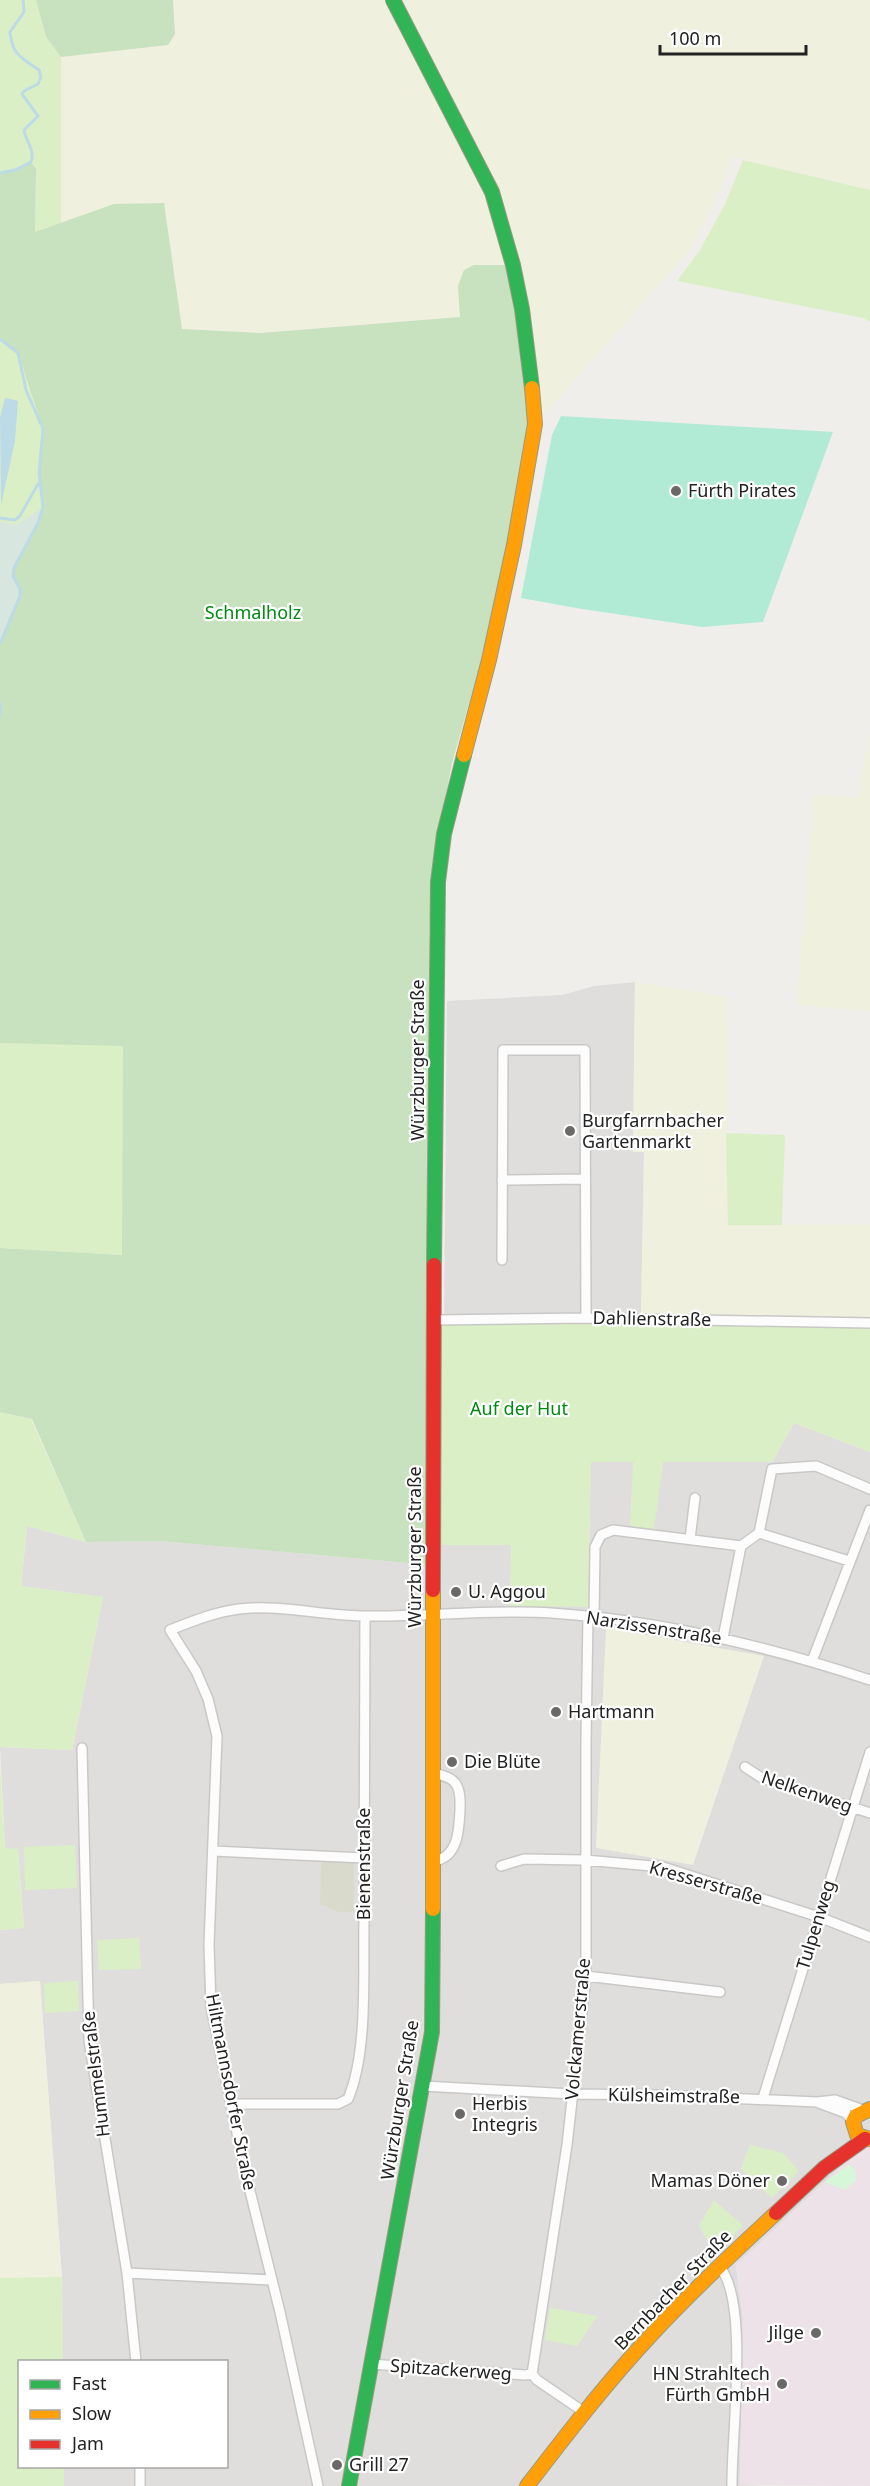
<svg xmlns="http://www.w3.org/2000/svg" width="870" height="2486" viewBox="0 0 870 2486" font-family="'Noto Sans',sans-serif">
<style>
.residential{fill:#dfdedc}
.industrial{fill:#eee2e9}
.religious{fill:#dededc}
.construction{fill:#dadacc}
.farmland{fill:#eff0dd}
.grass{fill:#dbefc7}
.forest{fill:#c8e1be}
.wetland{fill:#d7e7df}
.park{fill:#d7f7d9}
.pitch{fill:#b2ebd5}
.water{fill:#bcdbe6}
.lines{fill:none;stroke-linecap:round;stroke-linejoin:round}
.stream{stroke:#bcdbe6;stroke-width:3}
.street-casing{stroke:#c9c8c7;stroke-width:12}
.fast-casing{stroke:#999b81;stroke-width:16}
.slow-casing{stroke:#999b81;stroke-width:16}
.jam-casing{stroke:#999b81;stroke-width:16}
.street{stroke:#fdfcfc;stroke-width:9}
.fast{stroke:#30b455;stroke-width:14}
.slow{stroke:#ff9f0a;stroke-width:14}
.jam{stroke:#e5322d;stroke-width:14}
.poi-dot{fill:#6a6968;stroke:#fff;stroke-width:2}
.labels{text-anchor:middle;stroke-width:4.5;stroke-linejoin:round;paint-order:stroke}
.poi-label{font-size:18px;fill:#222;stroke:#fff;text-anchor:start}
.park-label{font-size:18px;fill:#028912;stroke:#fff}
.street-label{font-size:18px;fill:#222;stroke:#fff}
</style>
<rect width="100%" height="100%" fill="#f0eeeb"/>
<path class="residential" d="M635,982L633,1152H644L641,1320H444L447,1001L562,995L594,986Z
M794,1423L870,1452V2144L736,2265L743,2318L740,2485L762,2486H64V2467L226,2466V2362L63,2361L62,2277L40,1981L0,1984V1930L24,1928L18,1849H5L0,1747L72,1750L103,1597L21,1586L27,1526L86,1542L160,1541L431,1565L432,1545H512L588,1607L591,1461L772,1462Z"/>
<path class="industrial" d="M870,2144V2486L740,2485L743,2318L736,2265L854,2154Z"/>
<path class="religious" d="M611,1610L707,1626V1630L610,1614Z
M654,2348L659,2350L626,2387L619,2385Z
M606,2400L613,2401L599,2420L591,2419Z"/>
<path class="construction" d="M321,1861L354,1863V1912H339L320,1904Z"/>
<path class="farmland" d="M173,0H384L485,195L513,265L493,264L458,286L461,317L261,333L181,329L164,203L61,223V57L168,45L175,34Z
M402,0H870V190L733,157L715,201L691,249L549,409L538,413L497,187Z
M870,728V1011L797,1005L812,794L857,798Z
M635,982L727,997L728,1225H870V1321L641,1320L644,1152H633Z
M606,1628L764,1656L693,1865L596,1848Z
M40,1981L62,2277L0,2278V1984Z"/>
<path class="grass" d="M0,0H36L46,37L61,57V223L35,232L36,169L31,163L15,170L0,173Z
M743,160L870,190V322L863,318L677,281L700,250L725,204Z
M0,339L18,353L43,429L39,473L43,507L0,644Z
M0,1043L123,1045V1255L0,1248Z
M726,1133L785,1135L782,1225H728Z
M641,1320L870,1328V1452L794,1423L772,1462H663L654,1529L630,1527L633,1462H591L588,1607L510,1606L511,1545H432L429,1321Z
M0,1412L31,1419L86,1542L27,1526L21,1586L103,1597L72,1750L0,1747Z
M0,1762L5,1848L18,1849L24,1928L0,1930Z
M75,1845L77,1888L25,1890L24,1847Z
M139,1938L141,1969L99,1970L97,1940Z
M78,1981L79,2011L45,2013L44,1983Z
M750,2145L783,2153L799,2171L772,2198L741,2169Z
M714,2200L743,2226L715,2254L699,2226Z
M62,2277L63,2361L20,2362V2466L64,2467V2486H0V2278Z
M550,2308L597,2316L577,2346L545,2340Z"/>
<path class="forest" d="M36,0H173L175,34L168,45L61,57L46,37Z
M31,162L36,169L35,232L114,204L164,203L182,329L261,333L460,317L458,286L464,270L474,265H513L530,424L499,599L452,763L433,863L429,934L431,1081V1565L160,1541L86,1542L32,1419L0,1412V1248L122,1255L123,1046L0,1043V644L20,596V589L13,576L14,568L38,523L43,507L39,473L43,429L18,353L0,339V173L15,170Z"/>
<path class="wetland" d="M43,507L38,523L14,568L13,576L20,589V596L0,644V522L17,525Z"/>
<path class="park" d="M849,2165L855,2170L856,2180L844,2190L825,2182Z"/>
<path class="pitch" d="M561,416L833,432L763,622L702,627L576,608L521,598L552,435Z"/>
<path class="water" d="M5,398L18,401L15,441L1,505L0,417Z"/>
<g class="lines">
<path class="stream" d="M0,173L15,170L31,162C35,148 26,143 24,130L38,116L22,94L24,91L38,84L41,77L39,70C22,58 12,55 10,32L24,12L23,0
M0,339L18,353L26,390L43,429L39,473L43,507L38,523L14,568L13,576L20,589V596L0,644
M0,518L15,520L20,516L38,484
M0,703V715"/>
<defs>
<path id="street" d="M502,1180L585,1179
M502,1260L503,1050H585L586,1318
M434,1320L586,1318L870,1323
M759,1533L772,1469L816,1466L870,1489
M690,1539L695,1498
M594,1617L595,1547L601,1535L613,1530L741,1546L759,1533L849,1561
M723,1638L741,1546
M812,1661L870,1510
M82,1748L89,2041L127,2273L136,2362
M745,1767L762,1778L870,1813
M433,1773C441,1775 453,1777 457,1786C461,1793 460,1803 460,1810C459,1831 458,1857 434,1861
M213,1851L364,1858
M501,1866L524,1859L585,1860L663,1867L819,1917L870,1937
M586,1976L720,1992
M423,2086L572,2094L658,2095L817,2102L835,2100L863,2110
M763,2098L870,1752
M819,2103L846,2113L853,2122
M232,2104H338L348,2099C368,2052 363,1974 364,1923C364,1820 364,1718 365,1616
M719,2266C750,2300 731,2437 732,2486
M127,2273L272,2280
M370,2364L525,2375L532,2374
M584,2412L537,2380L532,2374L567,2145L586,1976V1741L588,1616
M140,2466V2486
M318,2486L280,2312L244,2167L211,2007L209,1945L217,1736L208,1699L196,1671L170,1630C193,1621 215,1612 239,1609C281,1604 323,1616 366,1616C427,1617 490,1609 551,1613C660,1620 767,1646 870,1680"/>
<path id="fast" d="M393,0L492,192L513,265L522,309L532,388
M434,1265L438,882L444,834L464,755
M349,2486L432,2032L433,1909"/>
<path id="slow" d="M464,755L489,660L514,545L535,424L532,388
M433,1590V1909
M870,2109L856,2116L853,2122L857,2135L870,2139
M527,2486C567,2434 607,2382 652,2334C691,2292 733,2253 776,2213"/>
<path id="jam" d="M433,1590L434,1265
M776,2213L824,2168L865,2139"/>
</defs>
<use href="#street" class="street-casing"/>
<use href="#fast" class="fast-casing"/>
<use href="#slow" class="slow-casing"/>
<use href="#jam" class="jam-casing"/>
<use href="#street" class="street"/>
<use href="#fast" class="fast"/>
<use href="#slow" class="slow"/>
<use href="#jam" class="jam"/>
</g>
<g class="poi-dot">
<circle cx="676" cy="491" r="6"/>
<circle cx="570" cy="1131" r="6"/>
<circle cx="456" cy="1592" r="6"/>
<circle cx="556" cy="1712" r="6"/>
<circle cx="452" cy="1762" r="6"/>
<circle cx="460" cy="2114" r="6"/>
<circle cx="782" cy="2181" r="6"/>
<circle cx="816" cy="2333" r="6"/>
<circle cx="782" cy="2384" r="6"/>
<circle cx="337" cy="2465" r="6"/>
</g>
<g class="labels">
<g class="poi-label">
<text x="688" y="497">Fürth Pirates</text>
<text x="582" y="1127">Burgfarrnbacher<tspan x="582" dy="21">Gartenmarkt</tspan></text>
<text x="468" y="1598">U. Aggou</text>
<text x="568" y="1718">Hartmann</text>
<text x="464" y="1768">Die Blüte</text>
<text x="472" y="2110">Herbis<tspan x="472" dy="21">Integris</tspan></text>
<text x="770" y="2187" text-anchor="end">Mamas Döner</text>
<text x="804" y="2339" text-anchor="end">Jilge</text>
<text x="770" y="2380" text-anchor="end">HN Strahltech<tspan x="770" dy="21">Fürth GmbH</tspan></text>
<text x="349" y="2471">Grill 27</text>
</g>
<g class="park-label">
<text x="253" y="619">Schmalholz</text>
<text x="519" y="1415">Auf der Hut</text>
</g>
<g class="street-label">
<text transform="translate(418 1060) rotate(-90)" y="6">Würzburger Straße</text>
<text transform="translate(652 1319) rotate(1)" y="6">Dahlienstraße</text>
<text transform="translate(415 1547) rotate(-90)" y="6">Würzburger Straße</text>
<text transform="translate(654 1628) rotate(9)" y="6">Narzissenstraße</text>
<text transform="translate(807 1792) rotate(19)" y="6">Nelkenweg</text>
<text transform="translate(364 1864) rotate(-90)" y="6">Bienenstraße</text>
<text transform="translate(706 1883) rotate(16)" y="6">Kresserstraße</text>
<text transform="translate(816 1925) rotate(-73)" y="6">Tulpenweg</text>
<text transform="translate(578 2029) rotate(-85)" y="6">Volckamerstraße</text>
<text transform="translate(96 2074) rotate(-97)" y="6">Hummelstraße</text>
<text transform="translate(231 2092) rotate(79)" y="6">Hiltmannsdorfer Straße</text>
<text transform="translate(674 2096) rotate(1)" y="6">Külsheimstraße</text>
<text transform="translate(400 2100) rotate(-81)" y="6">Würzburger Straße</text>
<text transform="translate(673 2290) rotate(-46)" y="6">Bernbacher Straße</text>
<text transform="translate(451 2370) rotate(4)" y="6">Spitzackerweg</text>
</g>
</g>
<rect x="18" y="2360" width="210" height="108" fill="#ffffff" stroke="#a7a7a7" stroke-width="1.5"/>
<rect x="30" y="2380" width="30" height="9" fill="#30b455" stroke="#a7a7a7" stroke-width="1.5"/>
<text x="72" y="2390" font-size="18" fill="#222222">Fast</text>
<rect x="30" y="2410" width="30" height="9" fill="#ff9f0a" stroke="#a7a7a7" stroke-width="1.5"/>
<text x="72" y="2420" font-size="18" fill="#222222">Slow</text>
<rect x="30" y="2440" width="30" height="9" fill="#e5322d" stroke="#a7a7a7" stroke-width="1.5"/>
<text x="72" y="2450" font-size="18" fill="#222222">Jam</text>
<path d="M660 45v9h146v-9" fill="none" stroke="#222222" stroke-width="3"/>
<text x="669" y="45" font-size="18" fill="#222222" stroke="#ffffff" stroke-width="4.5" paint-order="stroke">100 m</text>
</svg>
